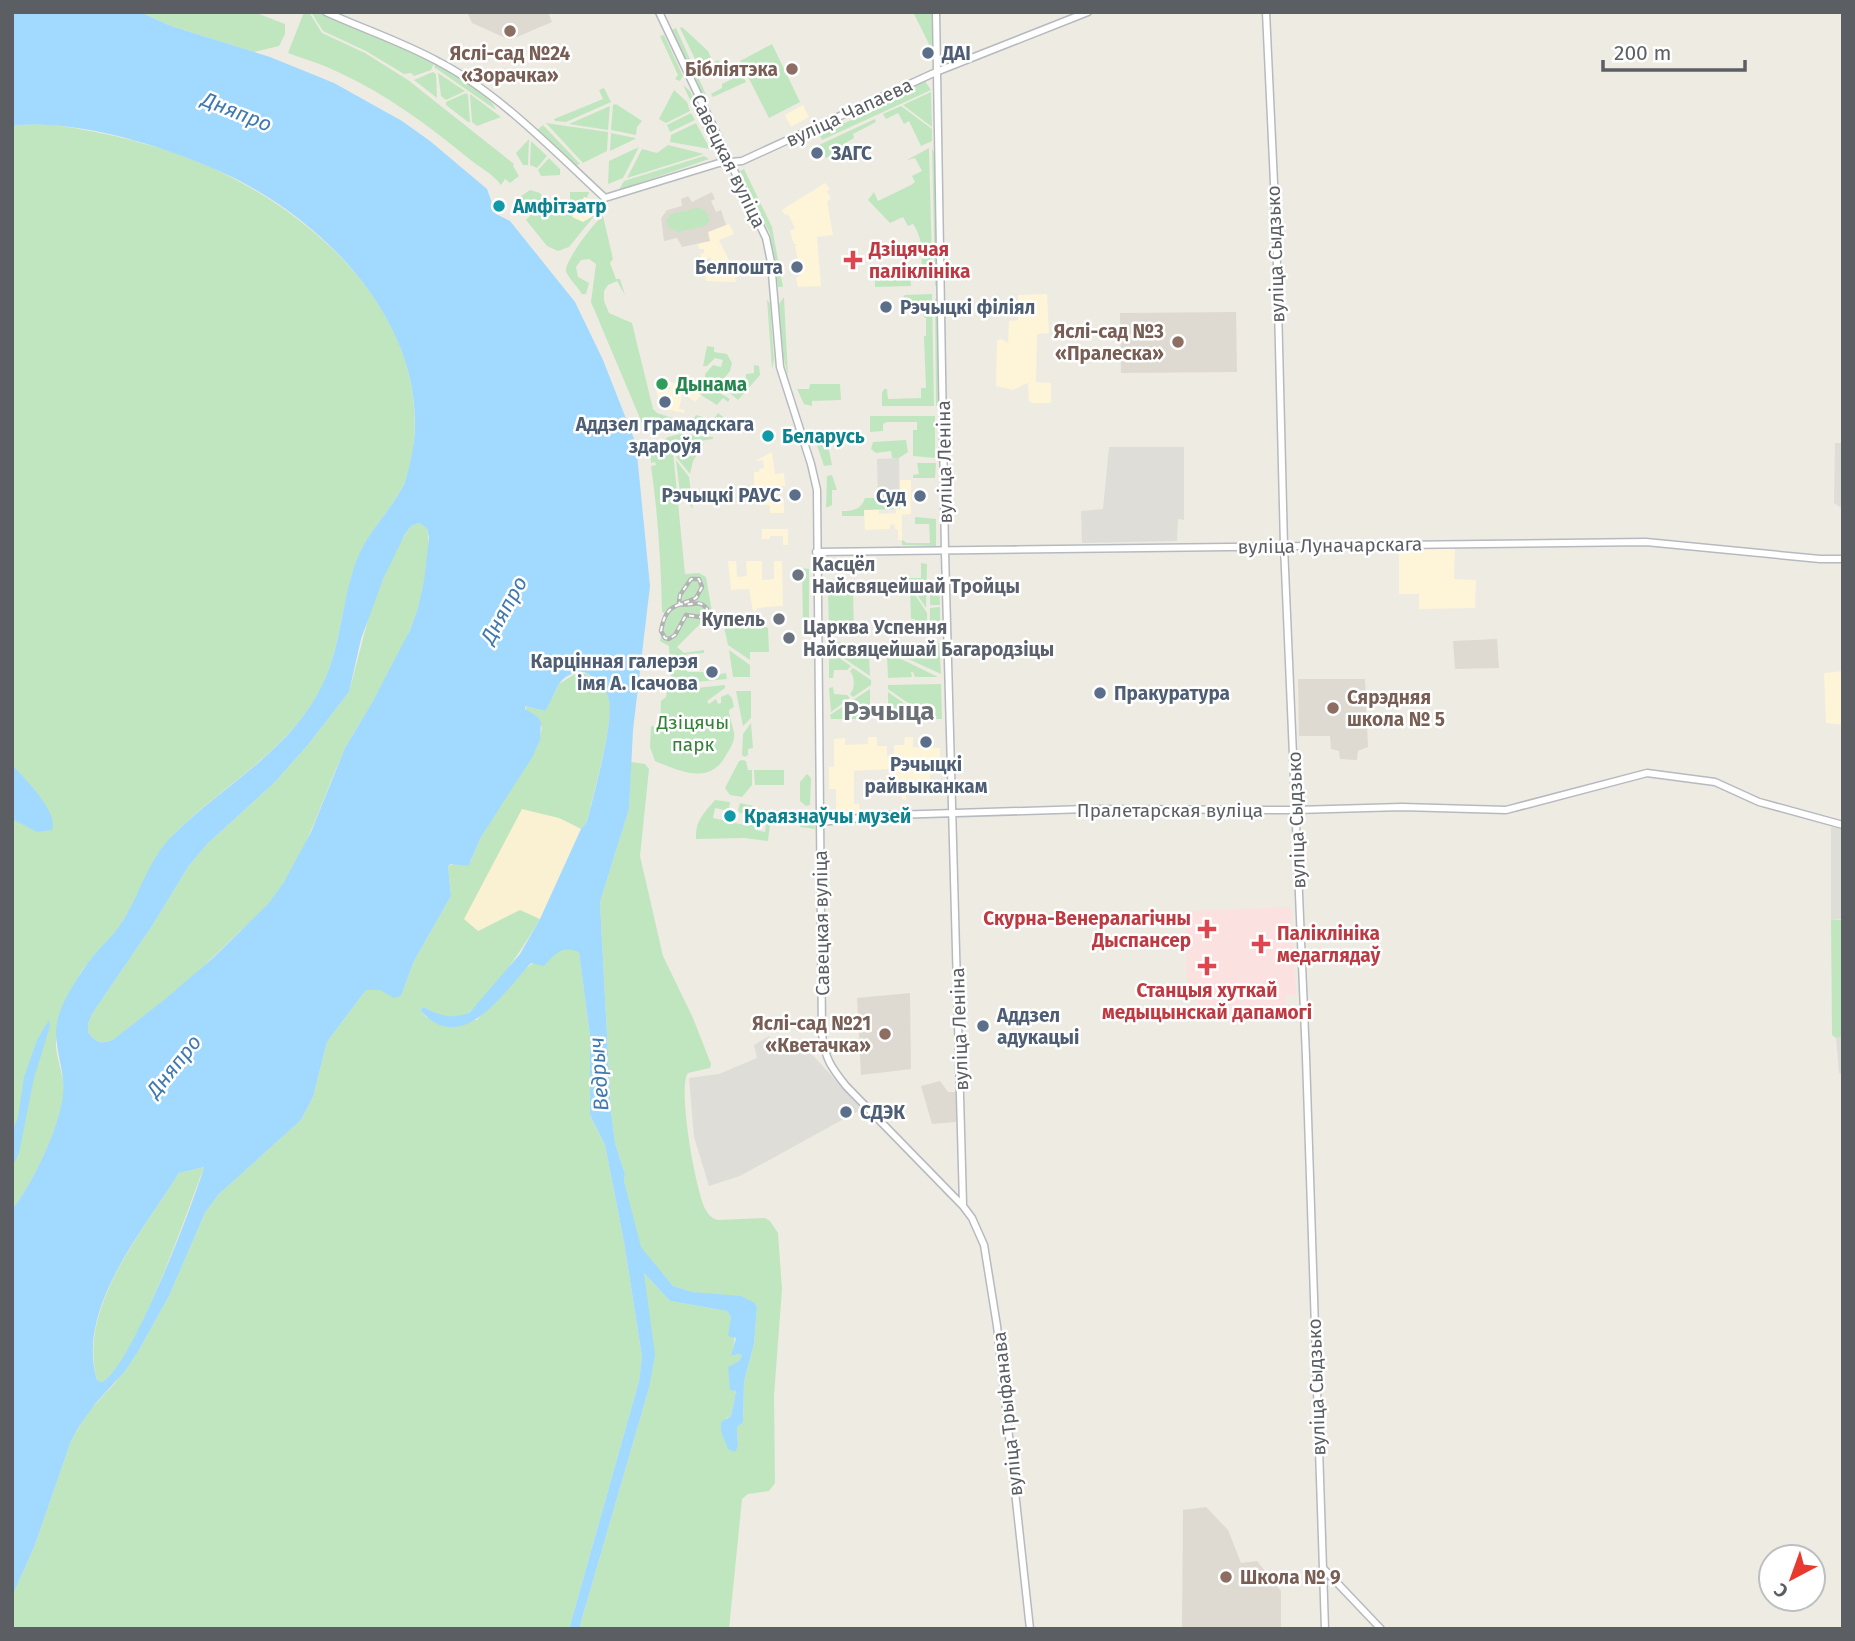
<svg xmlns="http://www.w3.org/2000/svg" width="1855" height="1641" viewBox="0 0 1855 1641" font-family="'Fira Sans',sans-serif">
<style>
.commercial{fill:#fef4d8}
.industrial{fill:#dfddd7}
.education{fill:#dedad1}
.medical{fill:#fbe1df}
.green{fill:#c0e6bf}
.sand{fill:#faf0d2}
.water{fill:#a2d9ff;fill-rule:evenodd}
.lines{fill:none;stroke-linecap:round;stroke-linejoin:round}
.secondary-casing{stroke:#b6babf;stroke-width:9}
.secondary{stroke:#fff;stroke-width:6}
.rail-casing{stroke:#b2b3b4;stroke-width:4.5}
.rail{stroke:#fff;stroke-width:2;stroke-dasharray:5;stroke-linecap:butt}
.education-dot{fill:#8d6e63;stroke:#fff;stroke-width:2.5}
.service-dot{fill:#5c6f8a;stroke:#fff;stroke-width:2.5}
.culture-dot{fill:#0f9aa8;stroke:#fff;stroke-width:2.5}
.health-dot{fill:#e0444e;stroke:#fff;stroke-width:2.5}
.leisure-dot{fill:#2e9e5b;stroke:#fff;stroke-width:2.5}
.worship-dot{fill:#6b7280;stroke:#fff;stroke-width:2.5}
.labels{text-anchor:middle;stroke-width:5;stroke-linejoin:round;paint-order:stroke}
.education-label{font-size:19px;font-weight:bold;fill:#785e54;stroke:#fff;text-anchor:end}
.service-label{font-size:19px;font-weight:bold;fill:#4e5e75;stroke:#fff;text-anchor:start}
.street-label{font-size:19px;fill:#5b5f64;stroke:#fff}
.culture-label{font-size:19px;font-weight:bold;fill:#0d838f;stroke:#fff;text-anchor:start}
.health-label{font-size:19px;font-weight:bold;fill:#be3a42;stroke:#fff;text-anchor:start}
.leisure-label{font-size:19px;font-weight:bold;fill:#27864d;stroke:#fff;text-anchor:start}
.worship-label{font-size:19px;font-weight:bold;fill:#5b616d;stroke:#fff;text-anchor:start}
.park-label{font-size:19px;fill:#348236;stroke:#fff}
.water-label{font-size:21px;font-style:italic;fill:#3f79b1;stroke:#fff}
.district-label{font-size:26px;font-weight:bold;fill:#6c7176;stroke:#fff}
</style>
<rect width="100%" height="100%" fill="#eeebe3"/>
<path class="commercial" d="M803,105L809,117L791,127L785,115Z
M825,183L830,189L827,191L831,199L827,201L833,235L817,237L821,286L798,287L796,278L801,275L795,246L797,244H794L790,231L795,228L788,214L785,215L782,210Z
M584,196L591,200L586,211L595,215L583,222L572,217Z
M729,224L734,234L719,240L731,264H733L736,282L706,281L705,273L709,272L708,264L712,262L711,258L702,260L700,254L704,253V249H699L698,244L709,241L708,232Z
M1047,294L1049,333L1037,334L1036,382L1051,383V403H1032L1029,401L1028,383L1013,390L996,386L997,341L1001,339L1008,343L1009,321L1018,320V295Z
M668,381L690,388L702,394L695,402L688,397L689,392L683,391L679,409L685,410L684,413L661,408L672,406L670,398L665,399L664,396L658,397L656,389L662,387L664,392L671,389Z
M772,452L775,474L784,473L785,486H754V472H759V469L764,468L763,460L755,461Z
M899,480H911V514L902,515V540H898V530L895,529L894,524L890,525V529L865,530L864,510L879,509V514L896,513V509L900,508Z
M754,494H776V499H784V513H770V505H761Z
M762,529H788V545H783V536H770V539H762Z
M1455,546L1454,579L1476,580L1475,608L1419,609V594H1399V547Z
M728,561H736L737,577L747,576L746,561H762V580L774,579V561H782L783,606L757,608L756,611H753L749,589L731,590Z
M1843,671V725L1826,723L1824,673Z
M868,737H877V746H887V756H894V745H904L905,737H913V747L940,748V771H930V792L906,790V800L902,799L901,780H894L890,776L889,769L854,771V804H859L860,813L836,814V789H829V767H834V739L845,738V745L868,744Z"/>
<path class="industrial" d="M1835,443H1843V509L1834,503Z
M1109,447H1184V520L1178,519L1177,541L1082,543L1081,511L1103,509Z
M899,458L900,503H878L877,459Z
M1831,827L1843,829V919L1831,920Z
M769,1036L778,1052L798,1039L862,1109L740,1176L709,1186L694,1137L689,1078L719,1074L757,1058L754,1045Z
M1843,1036V1074L1839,1073L1836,1038Z"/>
<path class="education" d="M467,12H548L552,22L510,40L472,23Z
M712,192L715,199L711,201L716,212L721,210L726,225L708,232L710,241L682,247L677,238L664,241L661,218L667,210L682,206L681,199L688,196L692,202Z
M1236,312L1237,372L1121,373L1120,313Z
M1497,639L1499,668L1455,669L1453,641Z
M1298,679H1365L1368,747L1358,751L1357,760L1340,759L1339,751L1331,749L1330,736H1299Z
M910,993L911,1069L861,1075L857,998Z
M940,1081L948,1092H956V1122L932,1124L921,1086Z
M1206,1507L1228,1530L1241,1563L1257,1561L1281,1591V1629H1182L1183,1510Z"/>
<path class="medical" d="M1291,907L1296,995H1286V1008H1200L1187,979L1186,911Z"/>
<path class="green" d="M140,12H254L285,24V34L279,46L254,52L171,26Z
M304,12H309L322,33L365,53L408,80L514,164L513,166L519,176L510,183L505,179L501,185C493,174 479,167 468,158C428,125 386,94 338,72C322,64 304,59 288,53Z
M311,12H321L434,63L431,70L414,76L411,73L404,74L366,51L323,31Z
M913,12H932V50Z
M682,27L708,51L712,60L699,67L680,28Z
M676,28L708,99L705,101L701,96L672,30Z
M664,35L683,76L680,81L675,79L678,75L660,36Z
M772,44L800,102L769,118L740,61Z
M718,60L723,66L704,78L700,69Z
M436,64C451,73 491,94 496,110L434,67Z
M433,72L436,74L437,98L414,80Z
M438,73L465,91L446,100L441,96Z
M742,74L746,82L713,97L711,94L722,88V84Z
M925,81L931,90L822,140L819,134L882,107L883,101Z
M683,85L690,91L720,152L716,154Z
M604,88L611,102L566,122L555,121L554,119L603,99L599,90Z
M674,90L687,102L690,111L666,123L659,119Z
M931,92L932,127L903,105Z
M466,93L468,95L470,122H468L446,105V102Z
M470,94L501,117L477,126L472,122Z
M616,104L642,121L637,127L636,135L611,130L613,105Z
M610,106L608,130L569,124Z
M901,106L932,129V141L921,146L909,121L904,124L898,113L886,119L883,114Z
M691,113L695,120L670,132L667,125Z
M875,119L876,122L853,134L854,138L844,144L846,148L826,158L819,145Z
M546,123L608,132L607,151L583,163Z
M696,123L710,149L670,142L671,135Z
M46,124C104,131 173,148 225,174C325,224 424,318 414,439C413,453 410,469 405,481C393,510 367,531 357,561C339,609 341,660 312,704C277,757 220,788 176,832C150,858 141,894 121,924C109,942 91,955 80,974C74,986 57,1029 56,1042C55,1055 64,1075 64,1091C63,1121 32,1186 12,1209V125Z
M543,125L580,164L575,166L537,130Z
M611,133L635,138V139L610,151Z
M529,139L528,165H523L516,153Z
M531,141L547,156L537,168L530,165Z
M668,145L704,154L627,178L642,149L657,153Z
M639,147L623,178L608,184L609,161Z
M929,148L932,261L924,272H913L921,269C923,254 922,236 913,224L908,226L903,217L890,223L868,200L874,192L878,201L911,185L915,182L912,176L922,171L915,158L907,160Z
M932,148L935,156L937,285L935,286Z
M704,156L709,159L619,190L624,181Z
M549,158L560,169V175L541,176L538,170Z
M744,169L772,227L783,287H778L770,234L740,171Z
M530,190L540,193L543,197L524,216L515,204L522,201L520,197Z
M570,192H589L587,198L584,197L572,217L583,222L595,215L569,247L558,251L547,246L526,220L546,200L561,213V203H570Z
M697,208C705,208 709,213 709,222L705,226L678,232L668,227L666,220L671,214Z
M603,216L613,259L610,263L616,279H620L625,295L617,281L608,285L604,291V301L609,313L632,323L653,409L657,413L713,431L688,427L650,430L642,423L591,302L596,264L589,259L581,260L576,267L578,277L589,283L586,294H582C578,287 568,278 566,271C564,262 595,221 603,216Z
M875,271H877L878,281L908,280V271L910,273L911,286L875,287Z
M932,294L934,406H882V393L884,389H887L888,399L921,398V388H926L924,336H926V318L924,317L923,313H919L918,301L902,302V298L905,295Z
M784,297L788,377L783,355L779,304Z
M767,299L770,304L774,360L772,369Z
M935,299H937L939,406H936Z
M707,346L714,347V352L727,354L732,363L730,371L720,384L705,379V374L713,365L721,367L723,360L715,358L707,366H703Z
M754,365L759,366L760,375L738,400L730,393H739V383H746V374L754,373Z
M810,384H840L841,400L812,401V406L804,404L797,389H809Z
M691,385L718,392L730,399L728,402L723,398L717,405L690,388Z
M718,413L727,420L721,428L695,420L694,418L696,415L713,420Z
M870,416H935V458L913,456V430H917V422H887L883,424V431L870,432Z
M680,434L713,437V439L680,444L673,452L685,574L699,573L706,577L712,612L677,647L684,653L704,650V653L687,654L683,658V667L688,672H703L706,677L726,673L727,679L675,684L671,680L669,646L660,641L665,613L662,612C661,563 658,515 651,466L656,465L655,462L651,463L650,450L668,437Z
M906,440L908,452L899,458H892L891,451L876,453L871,449L873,442Z
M827,441L832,465L824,466L816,442Z
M704,444L693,461L690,474L676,457L681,454V447Z
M676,460L689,477L693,509L680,493Z
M917,463H936L935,478H913V475L919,474Z
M832,475L837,490H832V505L826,508L827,476Z
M865,498H878L879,503H900V509L864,510V516H842V511C853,511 861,510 865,498Z
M915,517L936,519V546L902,545V540L907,543H930L929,524H915Z
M419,523L427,527C437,588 402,651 373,701C364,718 352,734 344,751C320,803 306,858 269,903C259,915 246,925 235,936C198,972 157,1010 114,1039C102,1045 96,1043 88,1032V1024L92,1014L152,926L188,867L207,844L274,783L307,746L349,692L370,612L395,550L411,526Z
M921,563L927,564L926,608L906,578H921Z
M802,568L809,569V625H803Z
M899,578H904L927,613V628H915V619H911L910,587H899Z
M930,585H939L940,605H930Z
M828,593H853L854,629H829Z
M940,607V627L930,628V608Z
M734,624L761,625L768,628L769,652H750V660L728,645L724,627L725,625Z
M841,642L850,655H869L870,676L830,649V643Z
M939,643L941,674L893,652V649H887V644Z
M729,650L750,665V677H733Z
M829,653H832L851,666L847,670H834L833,678H829Z
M887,655H893L938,677H915L913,672H911L912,677L888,678Z
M853,668L871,680V685L853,697L850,694C855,689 855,677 850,671Z
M578,672C591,673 605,686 609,699C615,721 592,797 587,822L581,829L559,818L478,931L520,909L540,919C527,941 485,1009 461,1016C448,1020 435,1013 424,1007L420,1010L426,1017L477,1020C500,996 542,938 579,951L590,1036V1115L605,1145L624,1242L642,1357L639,1381L569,1629H12V1597L35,1545L71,1441L88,1412L115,1383L139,1350L169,1296L205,1213L218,1195L301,1120L313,1097L327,1042L366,990L375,988L401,996L414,961L451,896L448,866L454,864L466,866L471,861L481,837L537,747L542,728L537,716L527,711L525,706L545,711L559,684Z
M941,684L942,719H931L888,689V685Z
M725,685V688L707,701L709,704L716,699L718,704L721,703V697L728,694L732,698L734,707L729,710C729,719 735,730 734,737C734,743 728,752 725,757C709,785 679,771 655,761L650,747L651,726H660L661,701L666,697L667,691Z
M833,687L834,694L847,695L850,698L831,712L829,688Z
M870,689V719H831L830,715Z
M736,691H751V718L743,726Z
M888,692L926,719H888Z
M751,723L753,748L748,749V755L745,757L742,755L743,734Z
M742,760L746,761L748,770H752V785L742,797L730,795L725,788L739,761Z
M631,762L645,764L649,769L640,856L663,956L693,1018L711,1064L710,1068L688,1073C677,1087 696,1193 706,1210C709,1216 712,1218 718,1220L765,1218L770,1221L778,1233L782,1289L774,1396L775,1483L769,1491L748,1494L742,1499L729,1629H579L649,1388L643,1272L670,1301L727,1311C737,1324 735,1341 732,1356L739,1354L742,1356L738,1362L736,1391L731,1416L726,1418L738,1446L737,1427L743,1423L744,1382L754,1344L757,1307L755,1303L691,1292L673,1286L640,1247L624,1181L625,1174L615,1143L611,1111L600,902L629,809Z
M754,770H784V785H755Z
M807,774L811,778L810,805L806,806L800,801V782Z
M715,800L730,802L729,808L725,810L715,808L713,818L749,826L752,817L756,818V830L765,832L767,816L771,815L768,841L744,838L696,839C695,821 704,813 715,800Z
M740,803L758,807V815L740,813L738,810Z
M794,810C805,813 815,817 815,829L800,827L801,814L794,813Z
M1831,920H1843V1036L1836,1038L1832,1035Z
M204,1167C190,1204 133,1369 102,1382L97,1380C77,1307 143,1232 179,1173Z"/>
<path class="sand" d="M522,809L559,818L581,829L540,919L520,910L478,931L464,919Z"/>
<path class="water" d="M12,12H140L171,26L270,57L334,83L402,121L430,141L487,189L496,214L510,221L575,302L603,360L636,444L650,586L633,730L629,809L600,902L611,1111L615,1143L625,1174L624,1181L641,1247L673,1286L692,1292L741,1296L755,1303L757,1307L754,1344L744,1382L743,1423L737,1427L738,1446L735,1452L728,1449L721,1431V1422L731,1416L736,1391L730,1390L728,1367L738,1362L742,1356L739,1354L731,1356L736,1338L728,1336L731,1317L727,1311L670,1301L644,1273L655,1355L649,1388L579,1629H569L639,1381L642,1357L624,1242L605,1145L590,1115V1036L579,952C563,945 555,953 544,966L531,963C503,993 462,1058 420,1010L424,1007C440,1016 453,1020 470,1012L520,954L540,919L581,829L587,822C593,796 614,724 609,700C606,688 595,677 584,672C556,672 557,694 545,711L525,706V709L537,716L541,722L540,740L533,756L481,837L469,865L466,866L451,864L448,866L451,896L414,961L401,996L394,998L380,990H366L327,1042L313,1097L301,1120L218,1195L205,1213L169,1296L139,1350L125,1371L95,1404L80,1425L71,1441L35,1545L12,1597V1209C32,1186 60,1126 63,1095C65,1078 59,1061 57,1044C52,1016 68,993 83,970C94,951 113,938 124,919C141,891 149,859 172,836C217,791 276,759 311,705C343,657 338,610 357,559C368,531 391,511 404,484C409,471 412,455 414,441C426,321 321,216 219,171C169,149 104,128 49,125C37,124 24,125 12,125ZM419,523L427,528L429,538L424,581L418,608L410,630L373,701L345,748L311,832L284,882L268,904L214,957L164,1000L114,1039C102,1045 96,1043 88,1032V1024L92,1014L152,926L188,867L207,844L274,783L307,746L349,692L361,639L384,577L404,536L411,526ZM204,1167C194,1202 130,1370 102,1382L97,1380C75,1309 144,1230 179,1173Z
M12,765C24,778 59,812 52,830L37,832L12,819Z
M49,1020L50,1026L34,1078L19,1153L12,1168V1132L18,1117L24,1077L37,1040Z"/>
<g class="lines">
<defs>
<path id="secondary" d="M326,12C363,29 403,42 439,62C499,93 555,152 605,198L719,163L742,161L936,72L1088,12
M659,12L766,238L771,262L780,367L811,464L817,490L822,1034C825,1059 831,1067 846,1086L963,1206L972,1218L984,1245L997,1326L1030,1629
M936,12L945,552L963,1204
M1266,12L1276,226L1284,546L1306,1057L1325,1629
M816,552L1646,542L1820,559H1843
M820,822L892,815L1087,809L1296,810L1402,807L1506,810L1647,773L1715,782L1759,802L1843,825
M1323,1568L1381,1629"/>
</defs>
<use href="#secondary" class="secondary-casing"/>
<use href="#secondary" class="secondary"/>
<defs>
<path id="rail" d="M679,602L680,604C690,607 700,598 707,609V614L700,617L686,615L675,635L669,639L665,638L661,631C666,603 675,608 696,598L702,587L699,579H691L680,595L679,602"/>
</defs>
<use href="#rail" class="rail-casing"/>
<use href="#rail" class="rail"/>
</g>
<g class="education-dot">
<circle cx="510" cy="31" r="7"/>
<circle cx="792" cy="69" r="7"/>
<circle cx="1178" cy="342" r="7"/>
<circle cx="1333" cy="708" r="7"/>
<circle cx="885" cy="1034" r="7"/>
<circle cx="1226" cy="1577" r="7"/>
</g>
<g class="service-dot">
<circle cx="928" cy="53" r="7"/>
<circle cx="817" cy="153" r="7"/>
<circle cx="797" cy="267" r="7"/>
<circle cx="886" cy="307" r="7"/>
<circle cx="665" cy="402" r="7"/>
<circle cx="795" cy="495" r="7"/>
<circle cx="920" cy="496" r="7"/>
<circle cx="712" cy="672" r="7"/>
<circle cx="1100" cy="693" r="7"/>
<circle cx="926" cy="742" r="7"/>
<circle cx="983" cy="1026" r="7"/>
<circle cx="846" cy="1112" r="7"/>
</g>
<g class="culture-dot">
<circle cx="499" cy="206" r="7"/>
<circle cx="768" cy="436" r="7"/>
<circle cx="730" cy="816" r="7"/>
</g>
<g class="health-dot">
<path d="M849.5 249.5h7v7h7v7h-7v7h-7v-7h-7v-7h7z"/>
<path d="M1203.5 918.5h7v7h7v7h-7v7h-7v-7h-7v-7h7z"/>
<path d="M1257.5 933.5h7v7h7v7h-7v7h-7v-7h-7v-7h7z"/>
<path d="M1203.5 955.5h7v7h7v7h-7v7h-7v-7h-7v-7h7z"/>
</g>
<circle class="leisure-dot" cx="662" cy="384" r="7"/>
<g class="worship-dot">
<circle cx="798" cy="575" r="7"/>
<circle cx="779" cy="619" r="7"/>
<circle cx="789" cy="638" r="7"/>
</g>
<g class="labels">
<g class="education-label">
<text x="510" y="60" text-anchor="middle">Яслі-сад №24<tspan x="510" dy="22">«Зорачка»</tspan></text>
<text x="778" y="76">Бібліятэка</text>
<text x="1164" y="338">Яслі-сад №3<tspan x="1164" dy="22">«Пралеска»</tspan></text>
<text x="1347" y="704" text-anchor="start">Сярэдняя<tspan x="1347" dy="22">школа № 5</tspan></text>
<text x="871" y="1030">Яслі-сад №21<tspan x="871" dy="22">«Кветачка»</tspan></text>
<text x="1240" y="1584" text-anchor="start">Школа № 9</text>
</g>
<g class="service-label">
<text x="942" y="60">ДАІ</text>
<text x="831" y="160">ЗАГС</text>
<text x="783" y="274" text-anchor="end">Белпошта</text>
<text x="900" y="314">Рэчыцкі філіял</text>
<text x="665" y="431" text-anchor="middle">Аддзел грамадскага<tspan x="665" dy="22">здароўя</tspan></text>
<text x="781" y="502" text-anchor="end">Рэчыцкі РАУС</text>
<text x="906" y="503" text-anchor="end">Суд</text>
<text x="698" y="668" text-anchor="end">Карцінная галерэя<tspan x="698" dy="22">імя А. Ісачова</tspan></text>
<text x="1114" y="700">Пракуратура</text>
<text x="926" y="771" text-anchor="middle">Рэчыцкі<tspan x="926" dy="22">райвыканкам</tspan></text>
<text x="997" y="1022">Аддзел<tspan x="997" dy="22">адукацыі</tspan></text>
<text x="860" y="1119">СДЭК</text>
</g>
<g class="street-label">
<text transform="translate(849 112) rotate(-25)" y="7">вуліца Чапаева</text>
<text transform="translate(729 161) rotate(64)" y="7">Савецкая вуліца</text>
<text transform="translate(1275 254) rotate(-92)" y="7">вуліца Сыдзько</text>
<text transform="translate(944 462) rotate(-91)" y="7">вуліца Леніна</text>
<text transform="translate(1330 545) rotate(-1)" y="7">вуліца Луначарскага</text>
<text x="1170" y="817">Пралетарская вуліца</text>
<text transform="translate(1296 820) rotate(-92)" y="7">вуліца Сыдзько</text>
<text transform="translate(821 923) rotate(-91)" y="7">Савецкая вуліца</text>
<text transform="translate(959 1029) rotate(-92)" y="7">вуліца Леніна</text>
<text transform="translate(1316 1387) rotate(-92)" y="7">вуліца Сыдзько</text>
<text transform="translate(1007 1414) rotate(-96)" y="7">вуліца Трыфанава</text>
</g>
<g class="culture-label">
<text x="513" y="213">Амфітэатр</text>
<text x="782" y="443">Беларусь</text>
<text x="744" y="823">Краязнаўчы музей</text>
</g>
<g class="health-label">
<text x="869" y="256">Дзіцячая<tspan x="869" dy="22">паліклініка</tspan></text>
<text x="1191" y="925" text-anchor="end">Скурна-Венералагічны<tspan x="1191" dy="22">Дыспансер</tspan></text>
<text x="1277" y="940">Паліклініка<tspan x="1277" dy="22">медаглядаў</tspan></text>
<text x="1207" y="997" text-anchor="middle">Станцыя хуткай<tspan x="1207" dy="22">медыцынскай дапамогі</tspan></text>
</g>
<g class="leisure-label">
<text x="676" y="391">Дынама</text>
</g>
<g class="worship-label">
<text x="812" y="571">Касцёл<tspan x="812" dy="22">Найсвяцейшай Тройцы</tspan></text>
<text x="765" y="626" text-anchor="end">Купель</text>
<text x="803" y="634">Царква Успення<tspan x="803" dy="22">Найсвяцейшай Багародзіцы</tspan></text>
</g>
<g class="park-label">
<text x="693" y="729">Дзіцячы<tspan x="693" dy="22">парк</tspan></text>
</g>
<g class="water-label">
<text transform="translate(237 112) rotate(22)" y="7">Дняпро</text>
<text transform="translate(504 610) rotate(-61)" y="7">Дняпро</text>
<text transform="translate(174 1066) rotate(-51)" y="7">Дняпро</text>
<text transform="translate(599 1074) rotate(-94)" y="7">Ведрыч</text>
</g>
<g class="district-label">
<text x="889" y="720">Рэчыца</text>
</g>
</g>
<rect width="1855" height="1641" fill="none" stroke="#5b5f64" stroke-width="28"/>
<g transform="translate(1792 1578) rotate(221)"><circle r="33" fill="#ffffff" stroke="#bdbfc1" stroke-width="2"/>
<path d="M0-5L12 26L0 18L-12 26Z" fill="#e9382e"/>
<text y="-10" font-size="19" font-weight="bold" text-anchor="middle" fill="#5b5f64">С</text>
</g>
<path d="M1603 60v10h142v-10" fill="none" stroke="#5b5f64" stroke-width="3.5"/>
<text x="1614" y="60" font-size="21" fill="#5b5f64" stroke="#ffffff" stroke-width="5" paint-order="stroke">200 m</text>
</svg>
